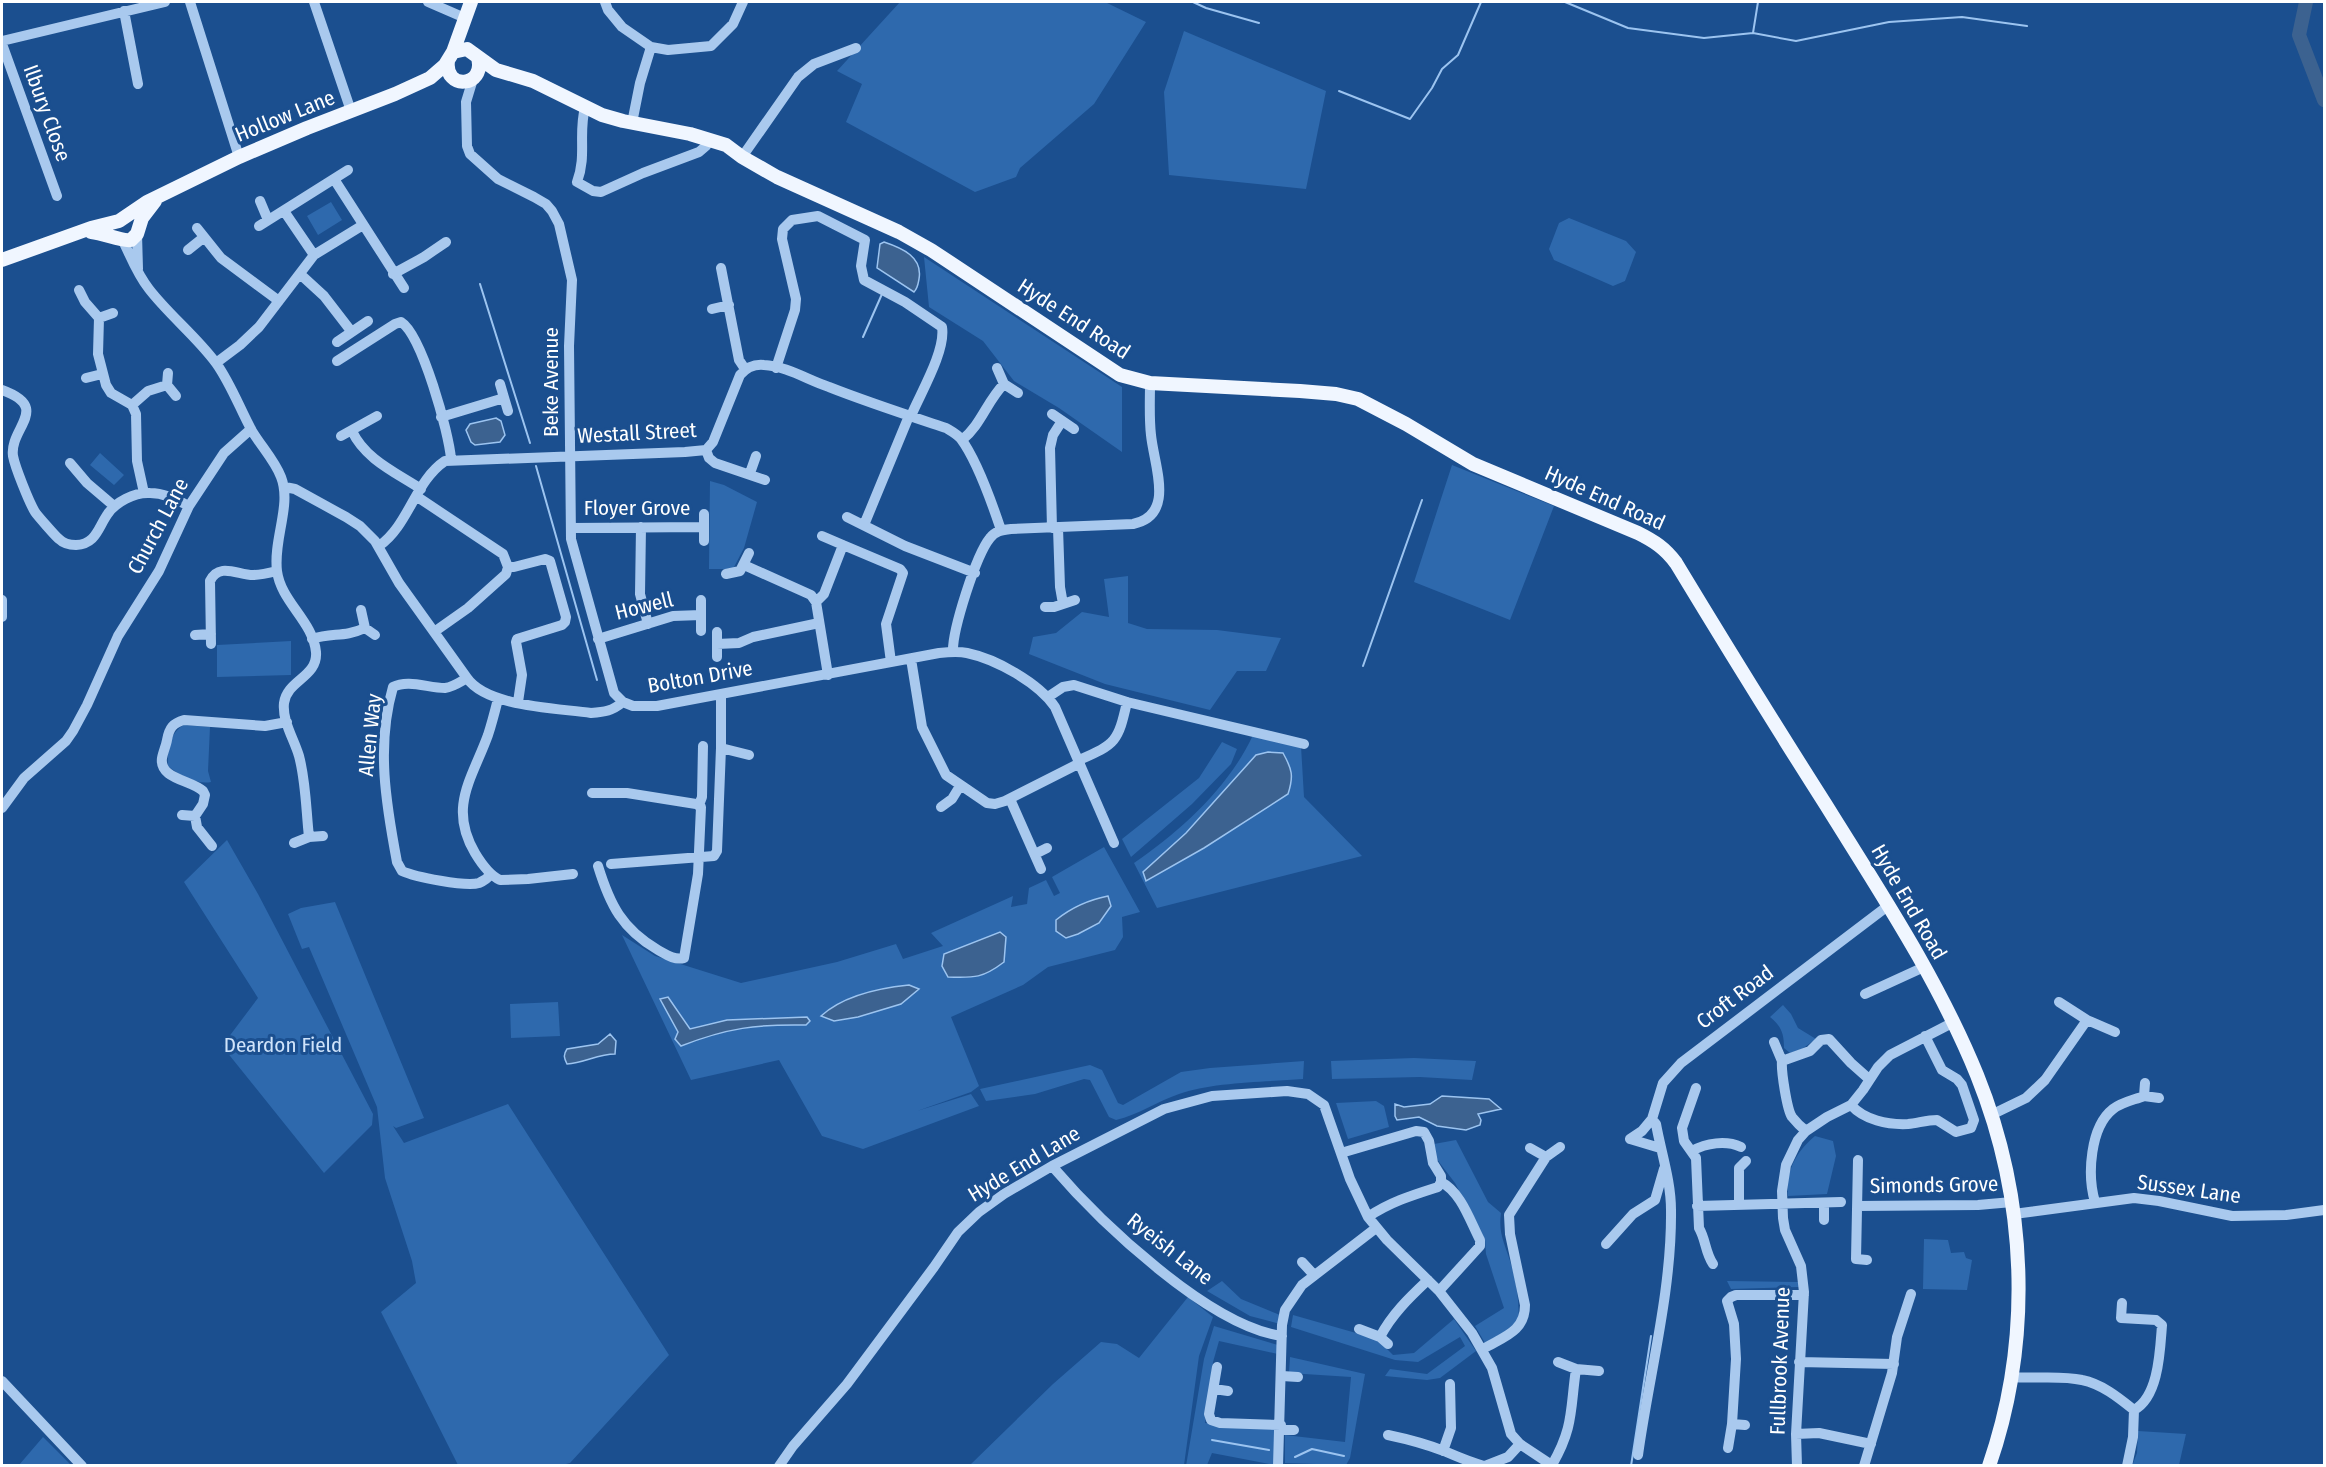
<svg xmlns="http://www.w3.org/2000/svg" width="2326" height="1467" viewBox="0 0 2326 1467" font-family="'Fira Sans Condensed',sans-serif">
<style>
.green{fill:#2e69ad}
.water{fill:#3c6290;stroke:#9cc4f0;stroke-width:1.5}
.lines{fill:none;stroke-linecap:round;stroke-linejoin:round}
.stream{stroke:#9cc4f0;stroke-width:2}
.river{stroke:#3c6290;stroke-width:14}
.minor{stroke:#a9c9ee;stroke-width:10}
.major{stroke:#f0f6ff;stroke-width:14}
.labels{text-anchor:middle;stroke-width:6;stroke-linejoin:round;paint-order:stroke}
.street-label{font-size:21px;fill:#fff;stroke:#1b4f8f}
.park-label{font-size:21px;fill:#cfe3fa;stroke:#1b4f8f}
</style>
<rect width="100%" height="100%" fill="#1b4f8f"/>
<path class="green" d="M900,2H1105L1146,22L1094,104L1020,168L1016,177L975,192L846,122L862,84L837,71Z
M1184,31L1326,91L1306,189L1169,175L1164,92Z
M331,202L342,220L318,235L307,216Z
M1569,218L1626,241L1636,252L1625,281L1613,286L1554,260L1549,249L1559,223Z
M924,257L1122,387V452L1059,408L1014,381L983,341L929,307Z
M100,453L124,475L114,485L90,465Z
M1452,465L1554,506L1510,620L1414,582Z
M710,481L724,485L757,502L744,548L733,569H709Z
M1128,576V623L1147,629L1217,630L1281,638L1266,671H1237L1210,710L1105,684L1029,654L1033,637L1056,633L1082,612L1109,617L1104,579Z
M291,641V675L217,677V645Z
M184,725L210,727L208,771L211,782C197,785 179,775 168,766C167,751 170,732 184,725Z
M1253,735L1301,746L1304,797L1362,856L1157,908L1134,863C1181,831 1229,787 1253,735Z
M1222,742L1237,749L1231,764L1192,804L1131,857L1122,839L1199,778Z
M227,840L258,894L373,1114L372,1125L324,1173L222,1046L258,998L184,882Z
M1104,847L1140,912L1122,917L1123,937L1115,950L1048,967L1023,985L951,1017L979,1086L971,1092L917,1111L971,1094L979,1106L863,1149L822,1136L779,1060L691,1080L622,935L655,956L741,983L837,962L896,944L903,959L943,946L931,933L1013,896L1011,907L1027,904L1029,888L1046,880L1054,896L1060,893L1052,877Z
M335,902L424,1118L396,1128L393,1126L404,1143L508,1104L669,1355L570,1463L558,1466L458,1465L381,1312L416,1283L412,1261L385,1178L377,1107L309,947L302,949L288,914L301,908Z
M558,1002L560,1036L511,1038L510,1004Z
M1783,1005L1791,1014L1798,1028L1816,1039L1802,1049L1790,1053L1784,1048C1784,1033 1781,1026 1770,1017Z
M1414,1058L1476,1061L1472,1080L1420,1077L1332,1079L1331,1061Z
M1304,1061L1303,1079C1267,1082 1212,1082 1179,1094C1158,1101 1138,1115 1116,1120L1109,1117L1090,1080L1084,1079L1035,1094L986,1101L980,1089L1090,1065L1102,1070L1118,1103L1123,1105L1181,1072L1210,1068Z
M1376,1101L1384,1106L1389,1127L1348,1139L1336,1103Z
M1815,1136L1833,1141L1836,1156L1827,1194L1788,1196C1785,1171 1797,1151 1815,1136Z
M1456,1140L1488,1202L1501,1213C1498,1234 1505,1244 1511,1264C1517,1284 1520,1305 1518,1325L1485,1343L1475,1326L1504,1308L1486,1254L1485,1240L1455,1183L1436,1158L1434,1144Z
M1924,1239L1948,1240L1951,1253L1964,1252L1966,1258L1972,1260L1967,1290L1923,1289Z
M1222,1281L1241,1299L1280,1315V1324L1250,1316L1207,1291Z
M1727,1281L1799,1282V1287L1731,1289Z
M1188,1297L1213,1317L1199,1356L1184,1465H970L1053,1384L1101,1342L1117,1344L1139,1358Z
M1293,1315L1377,1339L1393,1355L1414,1353L1454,1319L1476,1351L1440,1378L1427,1380L1385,1376L1390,1369L1427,1374L1465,1346L1460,1337L1418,1362L1395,1360L1291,1327Z
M1214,1326L1278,1345V1354L1219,1341L1213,1362L1205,1423L1275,1429L1274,1465L1212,1453L1207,1465L1186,1466L1204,1359Z
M1290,1357L1365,1374L1350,1458L1346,1465L1285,1463V1435L1345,1442L1351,1377L1289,1373Z
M2138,1431L2186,1434L2179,1465L2132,1466L2137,1453Z
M43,1437L71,1465H19Z"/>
<path class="water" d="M884,242C902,248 923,257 919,279C918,284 918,288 914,292L877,268L880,244Z
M496,418L501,421L505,435L500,442L475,445L471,442L466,430L470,424Z
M1268,752L1283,753C1292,769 1294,776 1288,794L1204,848L1146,881L1143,872L1186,833L1256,755Z
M1108,896L1111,906L1099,923L1078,934L1066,938L1056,931V920C1072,907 1088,900 1108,896Z
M1000,932L1006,937L1004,962C983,978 975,978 948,977L942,966L944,954Z
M909,985L919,989L901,1004L858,1017L834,1021L821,1016C844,995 879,988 909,985Z
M668,997L690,1029L727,1020L807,1017L810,1021L806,1025C757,1024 727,1028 681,1046L675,1039L678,1032L660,999Z
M610,1034L616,1041L615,1054C598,1054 584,1063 567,1064C564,1058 563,1055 567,1049L598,1044Z
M1442,1096L1489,1099L1501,1109L1478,1114L1481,1120L1480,1125L1466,1130L1437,1126L1419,1117L1397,1120L1395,1116V1104L1404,1107L1430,1104Z"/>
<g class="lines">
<path class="stream" d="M1193,2L1206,8L1259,23
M1565,2L1628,28L1704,38L1753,33L1796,41L1889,22L1962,17L2027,26
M1753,33L1758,2
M1339,91L1410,119L1432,88L1442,69L1458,55L1481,2
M480,284L530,443
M863,337L882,294
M536,466L597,680
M1363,666L1422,500
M1212,1440L1269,1450
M1295,1457L1312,1449L1344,1456
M1631,1466L1651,1336"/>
<path class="river" d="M2306,2L2299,35L2324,100"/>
<path class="minor" d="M190,2L239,157
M314,2L351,111
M428,2L465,18
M605,2L608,10L622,27L651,47L668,50L711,46L733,24L743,2
M124,11L138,84
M2,41L165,2
M2,44L57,196
M473,79L466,102L467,146L470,154L498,179L534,197L546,204L552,211L559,224L572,280L569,346L571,539L614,693L623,702L633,706H657L939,653C948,652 958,651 967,653C996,659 1039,683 1055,707L1114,843
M585,108C578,133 587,156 577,182L593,191L601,192L643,173L699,152L706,146L709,139
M632,123L640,83L651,47
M742,157L798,77L814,64L856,48
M334,179L404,288
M260,201L268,220
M284,211L314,255
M259,226L348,170
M197,228L221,258L279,301
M137,234L138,269
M123,241C131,257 137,274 149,289C169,315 196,336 216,363C231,384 240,409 252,431C261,446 275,461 281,477C292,505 273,539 277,571C281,602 313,621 316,652C318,677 287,680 284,703C282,721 294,739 299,756C306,782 306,810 309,837
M188,250L203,238
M721,268L739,360L745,369
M300,274L324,296L351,331
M393,274L424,257L446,242
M79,290L85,302L99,318L98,354L106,385L111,393L132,405L136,414L137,461L144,493
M712,309L729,305
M99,318L113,313
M337,342L368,321
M337,361L395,324L401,322C422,335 449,433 451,459
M216,363L240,345L259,327L314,255L363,225
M776,368L795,310L796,299L782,239L783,229L792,220L818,216L865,240L861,266L864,280L905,302L942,327C946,351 920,394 911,416
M997,368L1004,384L1018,393
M86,378L102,374
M500,384L508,411
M167,385L168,373
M2,390C52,408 9,428 13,456C15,467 29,502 35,512C37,515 56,537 59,539C64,544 70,545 76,545C96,544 98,528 107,515C115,502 135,492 150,493C165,493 177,500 189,506
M132,405L148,391L167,385L176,396
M1052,414L1074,429
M441,417L504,398
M352,431C365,459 395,472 421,489
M341,436L377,416
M962,440C981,425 987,401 1004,384
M706,450L709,458L715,463L765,480
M70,463L87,483L114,506
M750,473L756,456
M285,487L295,489L346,517L360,526L375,541L399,583L467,678C487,707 557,708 591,713C605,712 612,711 623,702
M416,496L503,554L508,567L506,574L468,608L434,632
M847,517L905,546L975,573
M864,525L909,416
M641,527L640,594L648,624
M571,528L704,527
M1052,528L1050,448L1053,435L1062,421
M1058,528L1060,587L1063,604
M822,536L843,545
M704,541V514
M379,546C409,525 415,481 445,461L685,452L706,450L713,442L740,375C746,368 754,364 764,365C786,366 808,380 829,387C867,402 907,415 946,428C951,431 957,434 961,439C976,459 993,506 1001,530
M744,565L811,595L816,602L828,675
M508,567H514L545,559L550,561L566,617L565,622L562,625L517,639L516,642L522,675L518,702
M726,574L740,571L749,553
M2,600V617
M816,602L824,594L843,545L900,569L903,573L886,624L891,662
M1045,607H1054L1075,600
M361,610L365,628L375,635
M701,631V600
M717,632V657
M195,635L211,634
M312,639C333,632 343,638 365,628
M598,639L673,616L701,615
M211,644L210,581C219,562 238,575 253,575C261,575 269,573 277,571
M717,644L739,643L753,637L819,623
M953,652C952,631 976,555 990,538C995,531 1002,530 1011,529L1133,524C1176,515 1154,466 1151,435C1149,418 1150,400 1150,383
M911,659L922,727L946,775L987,803L995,804L1005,801L1080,763
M467,678C460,682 453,687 445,688C428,688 408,679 393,687C376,745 386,804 397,862L402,871C415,877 466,887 479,883C484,881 488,878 491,874
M721,694V748L749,755
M1048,697L1063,687L1074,685L1127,702L1304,744
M498,699C495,711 492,723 488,735C472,779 448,807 475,853C481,863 489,875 500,880L528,879L573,874
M1079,760C1116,744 1118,742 1127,702
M592,793H627L696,804L701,807L698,874L684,958C674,960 667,955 658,950C622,929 610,905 598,866
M1010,799L1041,869
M699,805L702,797L703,746
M941,807L952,799L960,786
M2,808L24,778L66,741L73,731L87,705L118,636L159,571L189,506L224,453L251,429
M182,815L195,816L197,827L212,846
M195,816L203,804L205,795L203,791C191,780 159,779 162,758C163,752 166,746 167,740C169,728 173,723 184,720L265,726L287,722
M294,843L309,837L323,836
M1035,854L1047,848
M611,864L714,856L717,851L721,748
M1865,994L1924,967
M2087,1020L2115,1032
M1774,1042L1782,1061
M1696,1088L1682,1128L1684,1141L1696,1158L1699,1228C1706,1240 1705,1252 1713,1264
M2144,1096L2159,1098
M1851,1105C1864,1120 1888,1125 1908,1124C1918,1123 1927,1120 1937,1120L1956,1132L1971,1128L1974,1120L1962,1085L1957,1079L1942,1070L1925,1036
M1991,1115L2026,1098L2045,1080L2087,1020L2059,1002
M1806,1131C1801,1127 1796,1122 1792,1117C1787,1110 1781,1071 1782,1061L1810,1051L1821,1040L1829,1039L1851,1063L1869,1079
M1630,1139L1642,1131L1652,1119L1663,1083L1681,1063L1889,905
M1630,1139L1660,1148
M1530,1148L1546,1157
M1692,1151C1706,1143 1726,1140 1741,1147
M1341,1153L1416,1131L1424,1132L1429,1141L1433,1163L1441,1176V1182L1438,1187C1413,1195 1390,1202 1368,1217
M1858,1160L1856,1259L1867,1260
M1052,1166C1100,1222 1209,1326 1282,1336
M2095,1202C2087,1175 2090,1127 2113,1109C2122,1102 2134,1100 2144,1096L2145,1083
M1739,1205V1168L1746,1161
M1697,1206L1841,1202
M1857,1206L1978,1205L2012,1202
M2014,1214L2134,1198L2159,1201L2232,1216L2286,1215L2324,1210
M1824,1220V1203
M1606,1244L1633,1214L1655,1200L1664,1169
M1302,1262L1314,1275
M1439,1291L1480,1246V1240C1470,1221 1461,1192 1441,1182
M2122,1303L2121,1318L2156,1320L2162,1325C2160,1350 2159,1397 2134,1410
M1359,1329L1380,1337L1388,1344
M1380,1337C1392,1314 1409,1298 1428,1280
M1483,1349C1503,1337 1525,1332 1525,1305L1510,1234L1509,1215L1546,1157L1560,1147
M1558,1362L1576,1369L1599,1371
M1799,1362L1894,1364
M1217,1367L1209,1414L1211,1420L1220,1423L1281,1425
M1282,1376L1298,1377
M2012,1377C2035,1379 2060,1375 2082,1380C2102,1384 2119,1398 2134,1410L2133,1437L2127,1466
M2,1381L82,1466
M1214,1389L1228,1391
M1732,1424L1745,1425
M1280,1430H1294
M1796,1434L1819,1433L1871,1444
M1388,1435C1407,1439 1426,1444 1444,1451C1458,1457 1469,1462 1484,1466
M1728,1448L1732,1424L1736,1359L1734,1324L1727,1301L1731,1297L1736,1295H1804
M1443,1451L1451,1428L1450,1384
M1638,1455C1649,1375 1672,1291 1671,1210C1671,1181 1661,1152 1656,1124L1652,1119
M1552,1465C1574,1427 1570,1410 1576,1369
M779,1466L793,1446L847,1384L934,1267L958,1232L979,1212L1004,1194L1052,1166L1164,1109L1212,1096L1287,1091L1308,1094L1324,1105L1350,1179L1368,1217L1387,1240L1439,1291L1472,1333L1492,1368L1511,1434L1520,1444L1553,1466
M1278,1466L1282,1325L1285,1310L1302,1285L1376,1228
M1485,1466L1508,1457L1520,1444
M1797,1466L1796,1434L1804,1292L1801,1266L1785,1230L1783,1218L1782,1191L1786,1165L1798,1140L1806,1131L1827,1117L1851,1105L1863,1090L1878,1067L1890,1055L1952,1023
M1864,1466L1892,1373L1897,1337L1911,1294"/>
<path class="major" d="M453,52L471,2
M448,61C444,91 486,87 478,58
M91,232C104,233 122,242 131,240L137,234L142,218L155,201
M2,260L91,228L119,221L147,202L239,157L307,128L395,94L430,78L445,65L453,52L467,49L496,70L533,81L602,115L623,121L690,134L726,145L742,157L777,177L899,232L931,250L1120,375L1150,383L1300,391L1336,394L1358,399L1406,424L1473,464L1638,533C1654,541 1665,548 1676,563C1725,644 1775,725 1826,805C1880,892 1938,979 1977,1075C2027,1199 2033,1339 1989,1466"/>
</g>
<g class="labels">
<g class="street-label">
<text transform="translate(47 113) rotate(70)" y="7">Ilbury Close</text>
<text transform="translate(285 116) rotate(-22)" y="7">Hollow Lane</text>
<text transform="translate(1074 319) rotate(33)" y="7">Hyde End Road</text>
<text transform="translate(551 382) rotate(-90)" y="7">Beke Avenue</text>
<text transform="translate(637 433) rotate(-3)" y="7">Westall Street</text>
<text transform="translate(1605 498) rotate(24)" y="7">Hyde End Road</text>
<text x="637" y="515">Floyer Grove</text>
<text transform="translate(158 526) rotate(-62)" y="7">Church Lane</text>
<text transform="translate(644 606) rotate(-14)" y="7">Howell</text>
<text transform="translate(700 677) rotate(-10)" y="7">Bolton Drive</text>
<text transform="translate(370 735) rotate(-84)" y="7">Allen Way</text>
<text transform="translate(1909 902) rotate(60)" y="7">Hyde End Road</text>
<text transform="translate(1735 997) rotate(-37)" y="7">Croft Road</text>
<text transform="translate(1024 1164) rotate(-31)" y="7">Hyde End Lane</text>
<text transform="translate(1934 1185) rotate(-1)" y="7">Simonds Grove</text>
<text transform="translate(2189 1189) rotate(8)" y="7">Sussex Lane</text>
<text transform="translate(1170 1249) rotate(38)" y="7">Ryeish Lane</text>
<text transform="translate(1780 1361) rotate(-88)" y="7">Fullbrook Avenue</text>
</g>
<g class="park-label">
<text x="283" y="1052">Deardon Field</text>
</g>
</g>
<rect width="2326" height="1467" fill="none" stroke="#ffffff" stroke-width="6"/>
</svg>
